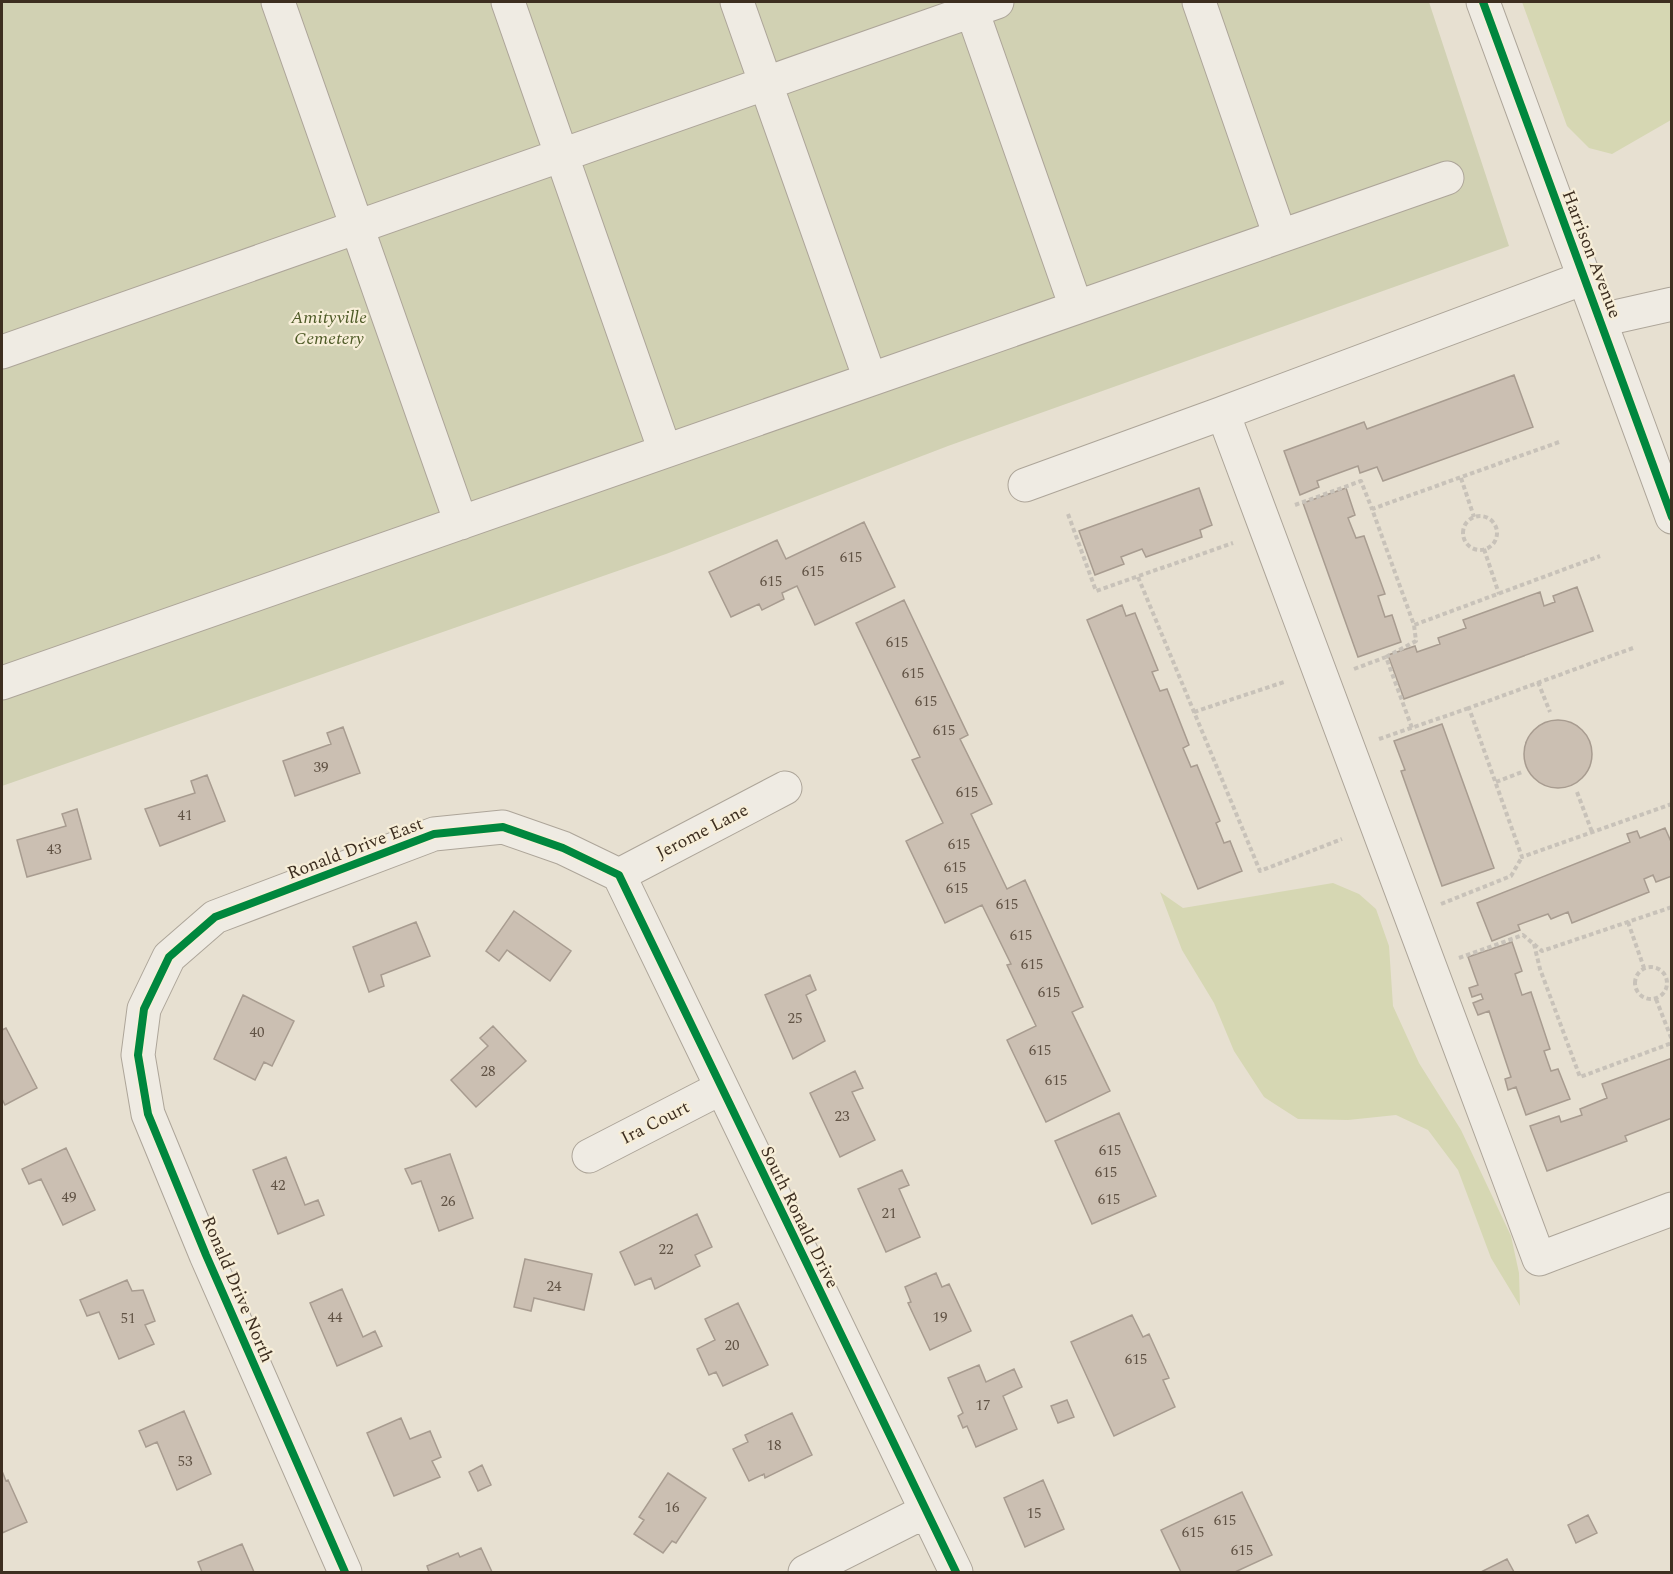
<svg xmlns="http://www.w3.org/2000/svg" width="1673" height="1574" viewBox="0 0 1673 1574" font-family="Spectral,serif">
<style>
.green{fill:#d6d7b3}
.cemetery{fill:#d1d1b3}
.building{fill:#cbbfb2;stroke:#a89c90;stroke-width:1.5}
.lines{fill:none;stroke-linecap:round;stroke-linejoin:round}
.minor-casing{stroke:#ada599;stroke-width:35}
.path{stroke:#c8c2b9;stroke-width:4;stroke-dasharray:4.5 3;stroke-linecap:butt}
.minor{stroke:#efebe3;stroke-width:33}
.cycleway-casing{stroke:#f7eed8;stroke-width:11}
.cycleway{stroke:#00873e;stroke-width:8}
.labels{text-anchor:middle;stroke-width:4.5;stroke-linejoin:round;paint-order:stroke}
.number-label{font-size:15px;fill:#605244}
.street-label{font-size:18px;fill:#3d2e20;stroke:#f7eed8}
.park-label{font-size:18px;font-style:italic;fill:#4d5a26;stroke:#f7eed8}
</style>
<rect width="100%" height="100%" fill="#e7e0d1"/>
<path class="green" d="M1522,2H1671V120L1612,154L1589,148L1567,126Z
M1333,883L1359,894L1376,909L1389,946L1393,1006L1419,1063L1461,1130L1511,1236L1519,1273L1520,1306L1491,1258L1458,1170L1428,1130L1396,1115L1348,1120L1298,1119L1264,1097L1234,1051L1214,1003L1182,950L1160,892L1183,908Z"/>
<path class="cemetery" d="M2,2H1429L1509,246L948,446L666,554L2,786Z"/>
<path class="building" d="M1514,375L1533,427L1383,481L1377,467L1360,473L1358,466L1317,481L1319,487L1300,495L1284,451L1364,422L1367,429Z
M1199,488L1212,525L1200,530L1202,537L1146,557L1142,549L1121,557L1124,564L1095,575L1079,531Z
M1346,488L1355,515L1348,518L1356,538L1364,536L1385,594L1378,596L1385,617L1392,615L1401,642L1358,657L1303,503Z
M864,522L895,587L815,625L797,586L782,593L784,599L762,610L759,604L731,617L709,572L777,540L786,559Z
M1577,587L1593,631L1404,699L1388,655L1415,646L1417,652L1440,644L1438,638L1466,628L1463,620L1540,592L1544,606L1555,602L1553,596Z
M904,600L968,735L960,739L992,804L971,814L1007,889L1025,880L1083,1007L1072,1012L1110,1091L1046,1122L1007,1040L1036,1026L1007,965L1011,964L982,905L945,923L906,841L943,823L912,760L920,757L856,623Z
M1122,605L1126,616L1135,613L1158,670L1152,672L1160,691L1167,689L1189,745L1183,748L1191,767L1197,765L1220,821L1216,823L1224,843L1230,841L1242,871L1198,889L1087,620Z
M1524 754a34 34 0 1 1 68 0a34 34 0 1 1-68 0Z
M1442,724L1494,868L1442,886L1401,771L1405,770L1394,741Z
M343,727L360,773L295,796L283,761L331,744L327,733Z
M207,775L225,821L160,846L145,809L195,793L191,781Z
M77,809L91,859L27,877L17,840L66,826L62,814Z
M1665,828L1672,844V876L1656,882L1653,875L1644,879L1649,892L1572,923L1568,912L1551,919L1548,914L1518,925L1520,930L1492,941L1477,903L1630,842L1627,834L1637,831L1640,838Z
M514,911L571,951L550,981L507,950L499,961L486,951Z
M416,922L430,956L381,975L384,986L369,992L353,947Z
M1512,942L1522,971L1515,974L1522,995L1531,992L1550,1049L1544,1051L1551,1071L1558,1069L1570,1099L1526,1115L1516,1087L1508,1090L1505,1079L1511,1077L1489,1011L1478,1015L1473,1003L1483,999L1481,994L1472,997L1469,988L1478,985L1468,957Z
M810,975L816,990L806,995L825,1041L793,1059L765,995Z
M243,995L294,1021L272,1066L264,1062L255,1080L214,1059Z
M493,1026L526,1061L476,1107L451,1080L488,1046L480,1038Z
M6,1028L37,1088L5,1105L2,1099V1030Z
M1672,1058V1118L1625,1136L1627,1141L1547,1171L1530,1126L1559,1116L1561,1122L1582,1115L1580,1109L1607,1098L1602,1084Z
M855,1071L863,1088L852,1092L875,1140L840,1157L810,1093Z
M1119,1113L1156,1196L1092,1224L1055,1141Z
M66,1148L95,1210L63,1225L41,1179L29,1184L22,1169Z
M450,1154L473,1218L439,1231L421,1181L412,1184L405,1169Z
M286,1157L305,1205L318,1200L324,1215L278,1234L253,1170Z
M902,1170L909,1185L899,1189L920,1237L886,1252L858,1189Z
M697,1214L712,1247L695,1255L700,1266L655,1289L651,1278L635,1285L620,1252Z
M525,1259L592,1274L584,1310L534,1298L531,1311L514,1307Z
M936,1273L942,1287L949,1284L971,1331L930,1350L908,1303L911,1302L905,1287Z
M127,1280L132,1291L143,1290L155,1321L145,1325L154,1344L119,1359L99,1312L87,1316L80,1300Z
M342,1289L363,1337L375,1331L382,1346L337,1366L310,1303Z
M738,1303L768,1365L723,1386L716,1372L709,1375L697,1349L715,1340L705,1319Z
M1132,1315L1143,1337L1149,1334L1169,1378L1163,1380L1175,1407L1114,1436L1071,1342Z
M979,1365L986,1382L1014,1369L1022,1387L1003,1396L1017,1429L976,1447L967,1426L963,1428L958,1416L963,1413L948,1378Z
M1067,1400L1074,1417L1058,1423L1051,1406Z
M184,1411L211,1474L177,1490L157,1442L146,1447L139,1431Z
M792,1413L812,1455L765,1478L764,1474L749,1481L733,1449L748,1442L745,1435Z
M401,1418L410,1439L430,1431L441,1457L432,1461L440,1477L394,1496L367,1433Z
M482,1465L491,1485L478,1491L469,1472Z
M2,1471L6,1481L8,1480L27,1522L2,1533Z
M668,1473L706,1498L676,1543L672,1541L663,1553L634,1534L644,1520L639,1517Z
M1043,1480L1064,1529L1025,1547L1004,1498Z
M1242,1492L1272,1555L1235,1572H1181L1161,1530Z
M1588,1515L1597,1533L1576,1543L1568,1525Z
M242,1544L254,1572H202L198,1562Z
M481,1548L492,1572H429L427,1566L458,1553L460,1557Z
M1507,1559L1514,1572H1481Z"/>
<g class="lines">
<defs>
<path id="minor" d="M278,2L461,523
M508,2L665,451
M737,2L870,379
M969,2L1076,307
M1199,2L1280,236
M1483,2L1672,517
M1584,278L1223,413L1539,1259L1672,1209
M1601,320L1672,304
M2,352L997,2
M1025,485L1223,413
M2,683L1447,178
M619,875L956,1572
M619,875L785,788
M589,1156L721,1088
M345,1572L206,1255L148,1114L138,1055L144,1009L169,957L215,917L434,834L503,827L563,848L619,875
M805,1572L926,1511"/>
</defs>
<use href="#minor" class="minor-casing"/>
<path class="path" d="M1559,442L1372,509L1414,625L1600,556
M1461,478L1474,517
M1295,505L1361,481L1372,509
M1068,514L1096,591L1233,543
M1463 533a17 17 0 1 1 34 0a17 17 0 1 1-34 0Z
M1484,549L1499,594
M1138,577L1260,871L1342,839
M1633,648L1469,708L1522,857L1672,804
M1386,657L1416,641L1414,625
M1354,669L1386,657L1412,728
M1538,682L1550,712
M1194,712L1284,682
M1379,739L1469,708
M1496,782L1522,772
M1577,792L1592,832
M1441,904L1511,876L1522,857
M1628,922L1644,968
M1534,944L1540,969L1580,1077L1672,1043
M1459,958L1523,935L1542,951L1672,907
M1635 983a16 16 0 1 1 32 0a16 16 0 1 1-32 0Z
M1656,999L1672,1040"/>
<use href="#minor" class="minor"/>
<defs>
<path id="cycleway" d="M1483,2L1672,517
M345,1572L206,1255L148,1114L138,1055L144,1009L169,957L215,917L434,834L503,827L563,848L619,875L956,1572"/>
</defs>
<use href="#cycleway" class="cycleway-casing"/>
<use href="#cycleway" class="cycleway"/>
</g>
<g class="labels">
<g class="number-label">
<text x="851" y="562">615</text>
<text x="813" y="576">615</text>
<text x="771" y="586">615</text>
<text x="897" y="647">615</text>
<text x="913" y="678">615</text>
<text x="926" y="706">615</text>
<text x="944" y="735">615</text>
<text x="321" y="772">39</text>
<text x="967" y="797">615</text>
<text x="185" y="820">41</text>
<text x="959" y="849">615</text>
<text x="54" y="854">43</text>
<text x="955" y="872">615</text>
<text x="957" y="893">615</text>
<text x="1007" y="909">615</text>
<text x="1021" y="940">615</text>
<text x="1032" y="969">615</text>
<text x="1049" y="997">615</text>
<text x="795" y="1023">25</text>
<text x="257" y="1037">40</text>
<text x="1040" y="1055">615</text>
<text x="488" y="1076">28</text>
<text x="1056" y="1085">615</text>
<text x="842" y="1121">23</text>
<text x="1110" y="1155">615</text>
<text x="1106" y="1177">615</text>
<text x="278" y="1190">42</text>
<text x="69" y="1202">49</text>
<text x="1109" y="1204">615</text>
<text x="448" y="1206">26</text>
<text x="889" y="1218">21</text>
<text x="666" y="1254">22</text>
<text x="554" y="1291">24</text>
<text x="335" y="1322">44</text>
<text x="940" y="1322">19</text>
<text x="128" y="1323">51</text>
<text x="732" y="1350">20</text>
<text x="1136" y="1364">615</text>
<text x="983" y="1410">17</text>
<text x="774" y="1450">18</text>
<text x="185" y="1466">53</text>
<text x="672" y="1512">16</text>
<text x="1034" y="1518">15</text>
<text x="1225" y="1525">615</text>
<text x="1193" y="1537">615</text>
<text x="1242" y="1555">615</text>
</g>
<g class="street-label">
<text transform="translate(1592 254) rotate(69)" y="6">Harrison Avenue</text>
<text transform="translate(702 831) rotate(-27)" y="6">Jerome Lane</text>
<text transform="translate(355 848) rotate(-21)" y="6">Ronald Drive East</text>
<text transform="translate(655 1122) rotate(-27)" y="6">Ira Court</text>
<text transform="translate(800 1217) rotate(64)" y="6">South Ronald Drive</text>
<text transform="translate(238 1289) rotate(67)" y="6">Ronald Drive North</text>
</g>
<g class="park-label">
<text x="329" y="323">Amityville<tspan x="329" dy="21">Cemetery</tspan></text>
</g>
</g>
<rect width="1673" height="1574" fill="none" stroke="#3d2e20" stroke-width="6"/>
</svg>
